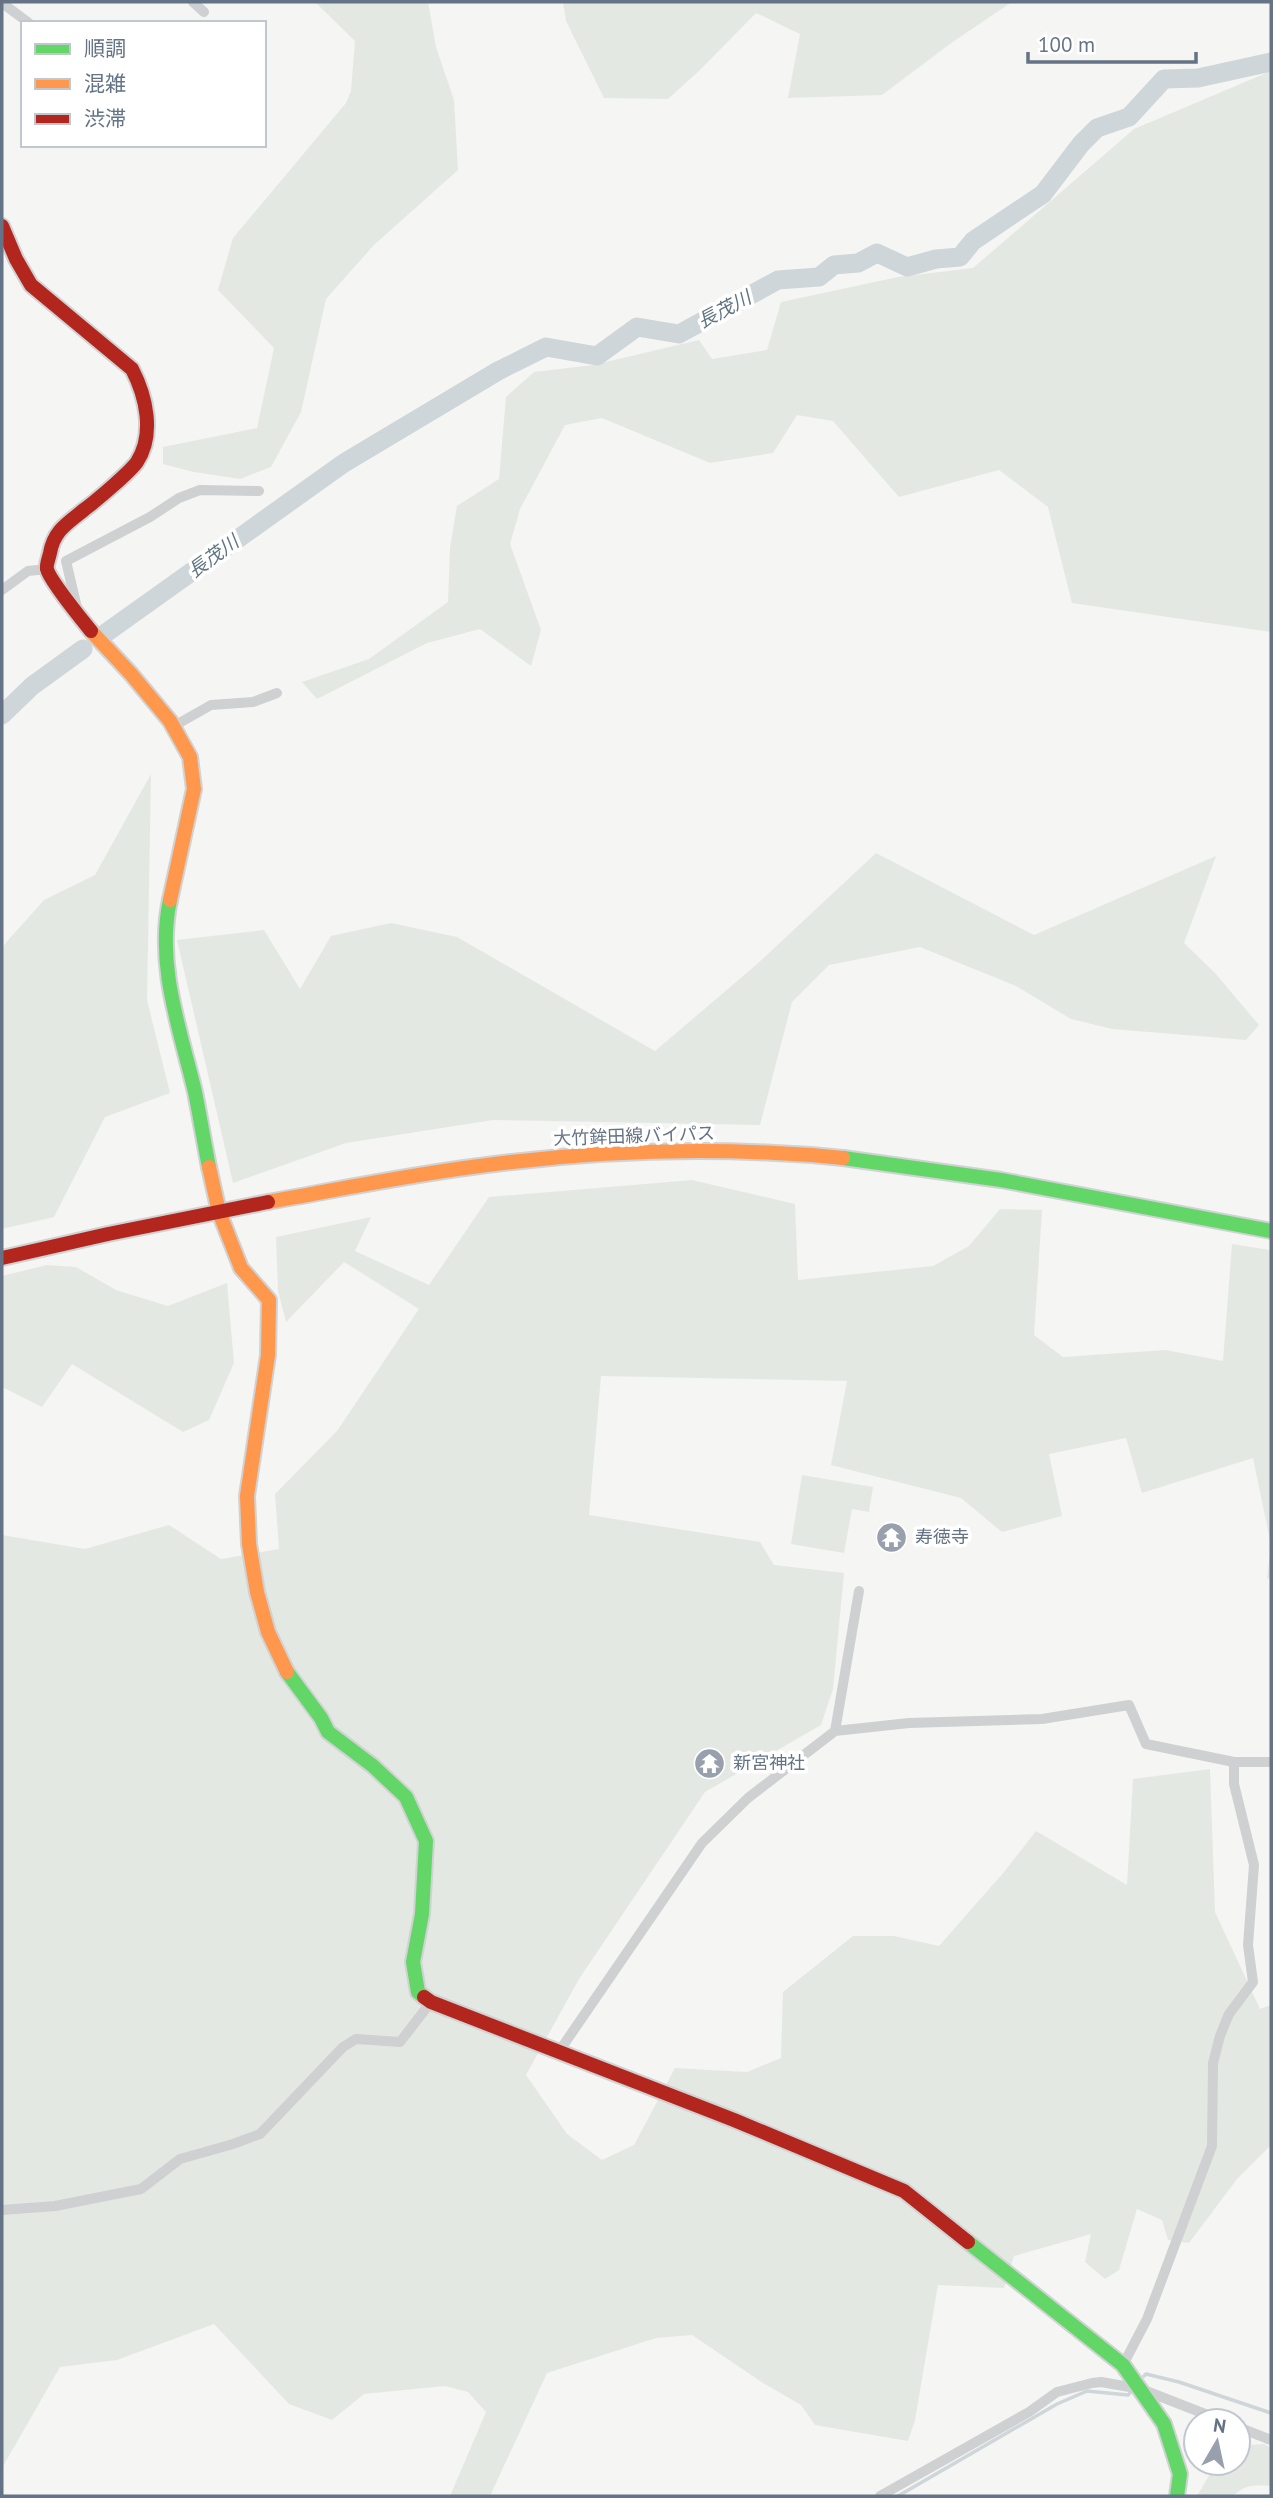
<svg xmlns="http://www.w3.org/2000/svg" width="1273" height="2498" viewBox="0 0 1273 2498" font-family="'PT Sans','Noto Sans JP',sans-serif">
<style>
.green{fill:#e4e8e2}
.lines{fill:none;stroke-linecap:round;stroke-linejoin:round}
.stream{stroke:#ced6d9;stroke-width:3.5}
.river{stroke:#ced6d9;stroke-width:19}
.fast-casing{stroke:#d0d2d3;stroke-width:18}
.slow-casing{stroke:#d0d2d3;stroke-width:18}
.jam-casing{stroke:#d0d2d3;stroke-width:18}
.street{stroke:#cfd0d1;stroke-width:10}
.fast{stroke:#63d668;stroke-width:14}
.slow{stroke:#ff974d;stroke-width:14}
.jam{stroke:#b3261e;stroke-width:14}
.labels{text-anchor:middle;stroke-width:7;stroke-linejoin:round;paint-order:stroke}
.street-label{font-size:18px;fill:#647385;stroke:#fff}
.poi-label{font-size:18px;fill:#647385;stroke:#fff;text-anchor:start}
.water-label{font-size:19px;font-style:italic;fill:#5f7582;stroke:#fff}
</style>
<rect width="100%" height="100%" fill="#f5f5f4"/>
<path class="green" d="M315,2H428L436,47L454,100L458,170L374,245L326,299L301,412L271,467L240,479L194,472L163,464V447L257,428L274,348L218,290L233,238L346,103L351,91L355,41Z
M563,2H1012L954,41L882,95L788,98L800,34L756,13L700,70L668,99L604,98L566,21Z
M1271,71V632L1072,603L1048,507L999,470L899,497L833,421L797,415L773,453L710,463L602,418L565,425L520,509L510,544L541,630L531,666L480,629L427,643L317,699L302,682L369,659L448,602L450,548L457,506L499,479L506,397L534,372L593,365L699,340L712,359L767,350L781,302L898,277L973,268L1134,129Z
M151,774L147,1000L170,1093L105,1117L54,1217L2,1229V947L44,900L95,875Z
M876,853L1034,935L1216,856L1184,943L1215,973L1259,1025L1246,1040L1112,1029L1071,1019L1016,986L920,947L829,965L792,1002L760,1125L493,1120L346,1143L233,1183L177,940L264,930L300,989L331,936L391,923L457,937L655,1051L756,965Z
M692,1180L795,1204L798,1280L933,1266L969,1246L1000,1209L1042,1210L1034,1335L1063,1357L1166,1350L1223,1361L1232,1244L1270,1250L1271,1579L1267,1578L1271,1545L1253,1458L1142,1493L1126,1438L1049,1454L1062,1516L1002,1532L961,1498L831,1465L847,1381L601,1376L589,1515L760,1542L774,1565L844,1573L833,1689L821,1725L705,1792L579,1979L526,2075L567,2134L602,2160L634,2145L675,2068L747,2072L781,2058L783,1992L853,1936H894L939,1946L1004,1872L1036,1831L1127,1885L1133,1779L1210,1769L1215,1912L1260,2009L1271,2005V2145L1237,2179L1189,2243L1168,2240L1162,2220L1137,2209L1119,2270L1105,2279L1085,2262L1091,2234L1014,2256L1004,2288L938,2285L915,2420L908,2441L815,2425L801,2405L763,2383L692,2335L656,2338L547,2373L490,2496H450L486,2412L468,2392L445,2386L364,2394L332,2420L289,2404L214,2324L117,2360L60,2367L2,2468V1535L85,1549L169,1525L221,1559L279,1549L275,1494L337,1431L419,1309L344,1262L286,1322L278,1291L276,1237L371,1217L355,1251L429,1285L489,1197Z
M47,1265L76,1267L116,1290L168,1306L227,1283L234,1363L209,1420L183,1432L72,1364L42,1407L2,1387V1276Z
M802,1475L873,1487L869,1512L852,1509L844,1553L791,1544Z
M1264,2444L1271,2448V2486C1256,2484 1244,2485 1233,2496H1197L1210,2474L1221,2463H1238V2446Z"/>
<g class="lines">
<path class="stream" d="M1144,2376L1146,2374L1179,2382L1271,2413
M898,2496L1057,2404L1087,2391L1128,2395L1130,2393"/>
<path class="river" d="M103,635L344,463L498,371L546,347L597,356L637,327L679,334L778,280L819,277L834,265L858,263L877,253L907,267L936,259L960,257L973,241L1043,194L1081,144L1097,128L1129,117L1164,79L1198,78L1271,62
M2,715L32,686L83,649"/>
<defs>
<path id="fast" d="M170,900C156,965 180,1029 195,1092C200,1117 204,1142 209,1167
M843,1158L1001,1180L1271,1231
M287,1672L321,1718L328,1732L373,1766L406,1797L426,1841L422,1914L413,1962L418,1992L424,1997
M968,2242L1123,2365L1164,2424L1180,2474L1177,2496"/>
<path id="slow" d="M91,631L131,674L170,721L190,757L194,789L170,900
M209,1167L219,1212L241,1268L269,1300L268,1355L247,1496L249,1544L257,1592L268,1632L287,1672
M268,1202C336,1190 403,1176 472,1167C594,1150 720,1146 843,1158"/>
<path id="jam" d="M2,226L16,259L31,285L132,369C146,396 155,434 137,462C130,472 97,500 85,509C68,523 54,530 50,553C49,558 46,565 47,569C49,579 82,620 91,631
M2,1258L108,1234L268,1202
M424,1997L431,2002L734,2120L904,2191L968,2242"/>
</defs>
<use href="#fast" class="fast-casing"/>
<use href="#slow" class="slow-casing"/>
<use href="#jam" class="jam-casing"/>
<path class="street" d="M193,2L204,12
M2,3L29,23
M2,590L28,571L47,569
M77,608L66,561L150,517L179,498L200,490L259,491
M174,726L211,705L253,702L277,693
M835,1731L859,1591
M558,2053L702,1843L748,1798L835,1731L909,1723L1042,1719L1129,1705L1146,1744L1234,1762H1271
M2,2210L55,2206L141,2189L180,2159L233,2144L260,2134L343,2047L356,2039L400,2042L431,2002
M1123,2365L1147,2319L1212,2146L1213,2063L1220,2036L1229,2014L1253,1982L1248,1945L1254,1865L1234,1784V1762
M1238,2427L1271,2440
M880,2496L1029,2412L1057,2392L1092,2383L1101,2382L1141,2389L1223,2421"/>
<use href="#fast" class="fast"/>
<use href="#slow" class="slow"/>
<use href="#jam" class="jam"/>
</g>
<defs>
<symbol id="temple-disc" viewBox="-11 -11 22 22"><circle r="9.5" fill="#97a0ac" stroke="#fff"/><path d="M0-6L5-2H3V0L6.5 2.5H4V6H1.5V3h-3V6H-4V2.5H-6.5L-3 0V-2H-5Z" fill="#fff"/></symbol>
</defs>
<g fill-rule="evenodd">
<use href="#temple-disc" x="874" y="1520" width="35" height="35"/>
<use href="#temple-disc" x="692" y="1746" width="35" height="35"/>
</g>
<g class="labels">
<g class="street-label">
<text transform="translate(634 1136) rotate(-2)" y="6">大竹鉾田線バイパス</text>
</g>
<g class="poi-label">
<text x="915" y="1543">寿徳寺</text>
<text x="733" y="1769">新宮神社</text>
</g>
<g class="water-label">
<text transform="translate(724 309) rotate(-28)" y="7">長茂川</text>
<text transform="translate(213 556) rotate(-36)" y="7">長茂川</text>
</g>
</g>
<rect width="1273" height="2498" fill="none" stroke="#647385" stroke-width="7"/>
<rect x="21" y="21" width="245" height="126" fill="#ffffff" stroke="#c1c7ce" stroke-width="2"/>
<rect x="35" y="44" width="35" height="10" fill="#63d668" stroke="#c1c7ce" stroke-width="2"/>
<text x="84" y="56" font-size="21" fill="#647385">順調</text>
<rect x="35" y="79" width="35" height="10" fill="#ff974d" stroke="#c1c7ce" stroke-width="2"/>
<text x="84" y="91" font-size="21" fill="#647385">混雑</text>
<rect x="35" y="114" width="35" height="10" fill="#b3261e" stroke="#c1c7ce" stroke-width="2"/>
<text x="84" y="126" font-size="21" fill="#647385">渋滞</text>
<g transform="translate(1217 2442) rotate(9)"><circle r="33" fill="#ffffff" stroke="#c1c7ce" stroke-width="2"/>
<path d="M0-5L12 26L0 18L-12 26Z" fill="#97a0ac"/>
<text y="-10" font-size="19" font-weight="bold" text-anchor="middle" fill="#647385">N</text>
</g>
<path d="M1028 52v10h168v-10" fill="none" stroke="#647385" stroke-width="3.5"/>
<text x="1038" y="52" font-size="21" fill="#647385" stroke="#ffffff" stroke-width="5" paint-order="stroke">100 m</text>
</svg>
